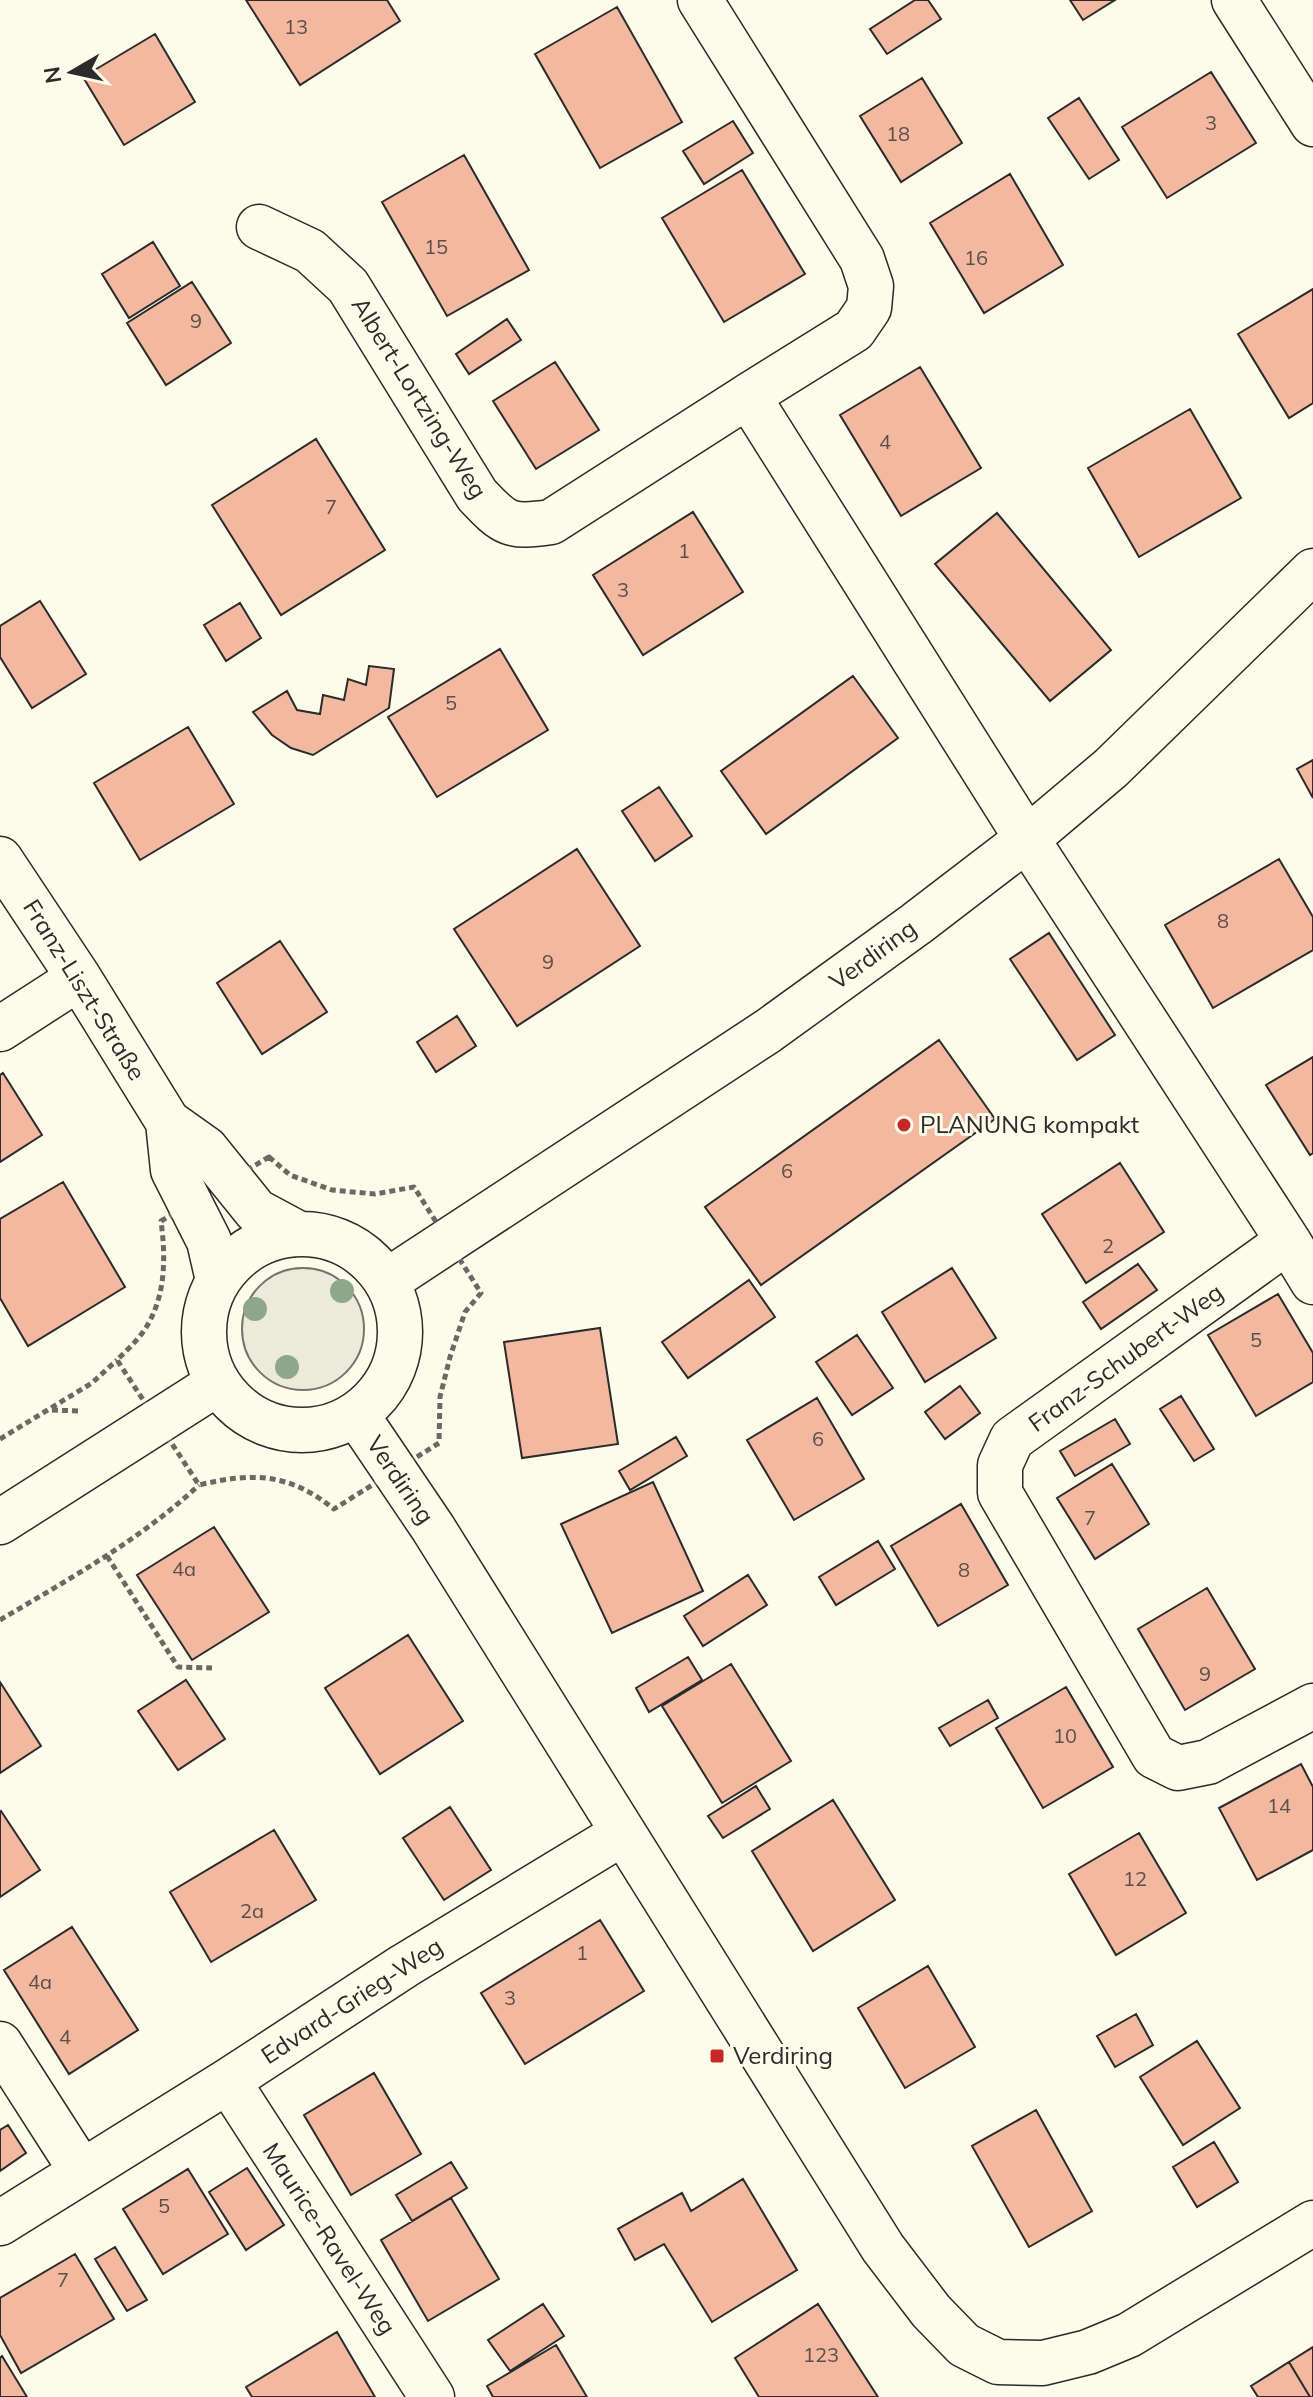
<svg xmlns="http://www.w3.org/2000/svg" width="1313" height="2397" viewBox="0 0 1313 2397" font-family="Mulish,sans-serif">
<style>
.green{fill:#ecebdb;stroke:#74746e;stroke-width:2}
.building{fill:#f2b8a0;stroke:#2b2b2b;stroke-width:2}
.lines{fill:none;stroke-linecap:round;stroke-linejoin:round}
.street-casing{stroke:#2b2b2b;stroke-width:47}
.path{stroke:#6a6964;stroke-width:5;stroke-dasharray:6 4;stroke-linecap:butt}
.street{stroke:#fdfbea;stroke-width:44}
.tree{fill:#8ea78a}
.poi-dot{fill:#c62828;stroke:#fdfbea;stroke-width:3}
.labels{text-anchor:middle;stroke-width:6;stroke-linejoin:round;paint-order:stroke}
.number-label{font-size:20px;fill:#5d4e48}
.street-label{font-size:24px;fill:#2b2b2b;stroke:#fdfbea}
.poi-label{font-size:24px;fill:#2b2b2b;stroke:#fdfbea;text-anchor:start}
</style>
<rect width="100%" height="100%" fill="#fdfbea"/>
<path class="green" d="M242 1329a61 61 0 1 1 122 0a61 61 0 1 1-122 0Z"/>
<path class="building" d="M246,0H387L400,21L300,85Z
M915,0H928L941,19L887,54L870,29Z
M1070,0H1115L1083,20Z
M617,7L682,122L600,168L535,54Z
M155,34L195,102L124,145L83,77Z
M1211,72L1256,143L1167,198L1122,127Z
M922,78L962,143L901,182L860,116Z
M1079,98L1119,160L1089,179L1048,118Z
M733,121L753,153L704,184L683,151Z
M464,155L529,270L447,316L382,202Z
M742,170L805,274L724,322L662,218Z
M1010,174L1063,265L984,313L930,223Z
M153,242L180,286L129,318L102,274Z
M192,282L231,343L166,385L127,323Z
M1313,289V403L1289,418L1238,334Z
M507,319L521,340L469,374L456,354Z
M555,362L599,430L536,469L493,401Z
M920,367L981,468L901,516L840,415Z
M1190,409L1241,498L1139,557L1088,468Z
M316,439L385,550L281,615L212,505Z
M693,512L743,592L643,655L593,575Z
M997,513L1111,650L1050,701L935,564Z
M40,601L86,674L32,708L0,657V626Z
M240,603L261,638L226,661L204,625Z
M500,649L548,730L437,797L388,717Z
M369,666L394,669L389,708L313,755L291,748L272,735L253,712L287,691L297,710L320,714L323,695L344,700L348,679L366,685Z
M853,676L898,738L766,834L721,771Z
M188,727L234,804L140,860L94,783Z
M1313,760V798L1297,769Z
M659,787L692,836L655,861L622,811Z
M577,849L640,946L517,1026L454,929Z
M1279,859L1313,917V950L1213,1008L1165,925Z
M1049,933L1115,1035L1077,1060L1010,959Z
M280,941L327,1012L262,1054L217,983Z
M457,1016L476,1046L436,1072L417,1042Z
M939,1040L995,1119L761,1285L705,1207Z
M1313,1057V1153L1310,1155L1266,1085Z
M3,1073L42,1135L0,1162V1075Z
M1120,1163L1164,1232L1086,1283L1042,1214Z
M63,1182L125,1287L28,1346L0,1298V1219Z
M1138,1264L1157,1290L1101,1329L1083,1302Z
M952,1268L996,1338L925,1382L882,1312Z
M749,1280L775,1317L688,1378L662,1342Z
M1278,1294L1313,1353V1382L1256,1416L1208,1335Z
M600,1328L618,1444L522,1458L504,1342Z
M857,1335L893,1388L852,1415L816,1362Z
M960,1386L980,1413L945,1439L925,1412Z
M1181,1396L1214,1449L1194,1461L1160,1409Z
M817,1398L864,1479L794,1520L747,1440Z
M1115,1419L1130,1444L1075,1476L1060,1451Z
M676,1437L687,1456L630,1490L619,1471Z
M1112,1464L1149,1524L1095,1559L1057,1498Z
M653,1482L703,1591L612,1633L561,1524Z
M961,1504L1008,1585L938,1626L891,1546Z
M214,1527L269,1612L192,1660L137,1575Z
M878,1541L895,1569L836,1605L819,1577Z
M748,1575L767,1605L703,1646L684,1616Z
M1207,1588L1255,1669L1185,1710L1138,1629Z
M408,1635L463,1721L380,1774L325,1688Z
M688,1657L702,1680L649,1712L636,1688Z
M731,1664L791,1761L722,1803L662,1706Z
M186,1680L225,1739L178,1770L138,1711Z
M0,1682L41,1746L0,1773Z
M1066,1687L1113,1767L1043,1808L996,1728Z
M988,1700L998,1718L950,1746L939,1728Z
M1301,1764L1313,1787V1850L1257,1880L1219,1808Z
M756,1786L770,1809L723,1838L708,1816Z
M833,1800L895,1900L813,1951L752,1851Z
M450,1807L491,1870L444,1900L403,1838Z
M1,1811L40,1870L0,1897V1812Z
M274,1830L316,1900L211,1962L170,1892Z
M1139,1833L1186,1913L1116,1955L1069,1874Z
M600,1920L644,1991L525,2064L481,1993Z
M72,1927L138,2030L69,2074L4,1970Z
M928,1966L975,2047L905,2088L858,2008Z
M1136,2014L1153,2045L1115,2067L1097,2036Z
M1197,2041L1240,2108L1183,2145L1140,2077Z
M374,2073L421,2154L351,2195L304,2115Z
M1036,2110L1092,2211L1029,2247L972,2146Z
M8,2125L26,2153L0,2171V2130Z
M1214,2142L1238,2182L1197,2207L1173,2167Z
M451,2162L467,2188L412,2221L396,2195Z
M247,2168L284,2225L246,2250L209,2192Z
M188,2169L228,2234L163,2274L123,2209Z
M743,2179L797,2270L712,2322L664,2244L635,2260L618,2229L682,2193L691,2211Z
M451,2198L499,2279L428,2321L381,2240Z
M115,2247L147,2300L127,2311L95,2259Z
M75,2254L114,2319L21,2373L0,2335V2298Z
M543,2304L564,2336L510,2371L488,2340Z
M818,2304L878,2397H759L735,2358Z
M337,2332L375,2397H252L246,2387Z
M556,2345L587,2397H493L487,2386Z
M1313,2347V2397H1310L1289,2362Z
M2,2356L27,2397H0V2358Z
M1289,2362L1310,2397H1258L1251,2386Z"/>
<g class="lines">
<defs>
<path id="street" d="M700,0L862,259L871,286L869,308L854,330L748,396L1027,839L1288,1241L1012,1439L1000,1465V1493L1154,1756L1178,1768L1208,1762L1313,1706
M1234,0L1313,124
M259,227L310,251L348,286L477,495C505,525 510,528 551,522L748,396
M0,859L79,978L168,1122L206,1149L256,1211L297,1233
M0,1029L79,978
M168,1122L173,1170L209,1241L218,1280
M204 1332a98 98 0 1 1 196 0a98 98 0 1 1-196 0Z
M1288,1241L1313,1282
M387,1281L768,1031L916,924L1027,839L1111,768L1313,571
M356,1414L433,1528L883,2248L931,2311L964,2345L998,2362L1043,2363L1088,2352L1129,2335L1313,2223
M0,1522L218,1383
M0,2044L82,2172
M228,2081L432,2397
M0,2223L228,2081L404,1966L623,1833"/>
</defs>
<use href="#street" class="street-casing"/>
<path class="path" d="M269,1157L290,1175L332,1190L375,1194L414,1187L481,1293L465,1312L450,1357L440,1397L439,1443L334,1509C289,1473 253,1472 199,1485L117,1360C126,1351 136,1342 143,1332C166,1299 166,1259 161,1221Z
M52,1410L78,1411
M0,1439L92,1383L117,1360
M107,1556L178,1667L212,1668
M0,1620C69,1579 140,1540 199,1485"/>
<use href="#street" class="street"/>
</g>
<g class="tree">
<circle cx="342" cy="1291" r="12"/>
<circle cx="255" cy="1309" r="12"/>
<circle cx="287" cy="1367" r="12"/>
</g>
<g class="poi-dot">
<circle cx="904" cy="1125" r="8"/>
<rect x="709" y="2048" width="16" height="16" rx="4"/>
</g>
<g class="labels">
<g class="number-label">
<text x="296" y="34">13</text>
<text x="1211" y="130">3</text>
<text x="898" y="141">18</text>
<text x="436" y="254">15</text>
<text x="976" y="265">16</text>
<text x="196" y="328">9</text>
<text x="885" y="449">4</text>
<text x="331" y="514">7</text>
<text x="684" y="558">1</text>
<text x="623" y="597">3</text>
<text x="451" y="710">5</text>
<text x="1223" y="928">8</text>
<text x="548" y="969">9</text>
<text x="787" y="1178">6</text>
<text x="1108" y="1253">2</text>
<text x="1256" y="1347">5</text>
<text x="818" y="1446">6</text>
<text x="1090" y="1525">7</text>
<text x="184" y="1576">4a</text>
<text x="964" y="1577">8</text>
<text x="1205" y="1681">9</text>
<text x="1065" y="1743">10</text>
<text x="1279" y="1813">14</text>
<text x="1135" y="1886">12</text>
<text x="252" y="1918">2a</text>
<text x="582" y="1960">1</text>
<text x="40" y="1989">4a</text>
<text x="510" y="2005">3</text>
<text x="65" y="2044">4</text>
<text x="164" y="2213">5</text>
<text x="63" y="2287">7</text>
<text x="821" y="2362">123</text>
</g>
<g class="street-label">
<text transform="translate(419 398) rotate(58)" y="8">Albert-Lortzing-Weg</text>
<text transform="translate(873 955) rotate(-36)" y="8">Verdiring</text>
<text transform="translate(84 990) rotate(58)" y="8">Franz-Liszt-Straße</text>
<text transform="translate(1126 1358) rotate(-36)" y="8">Franz-Schubert-Weg</text>
<text transform="translate(400 1480) rotate(56)" y="8">Verdiring</text>
<text transform="translate(352 2001) rotate(-33)" y="8">Edvard-Grieg-Weg</text>
<text transform="translate(329 2239) rotate(57)" y="8">Maurice-Ravel-Weg</text>
</g>
<g class="poi-label">
<text x="920" y="1133">PLANUNG kompakt</text>
<text x="733" y="2064">Verdiring</text>
</g>
</g>
<g transform="translate(72 72) rotate(261)" stroke="#fdfbea" stroke-width="6" paint-order="stroke">
<path d="M0-6L14 30L0 20L-14 30Z" fill="#2b2b2b"/>
<text y="-12" font-size="22" font-weight="bold" text-anchor="middle" fill="#2b2b2b">N</text>
</g>
</svg>
